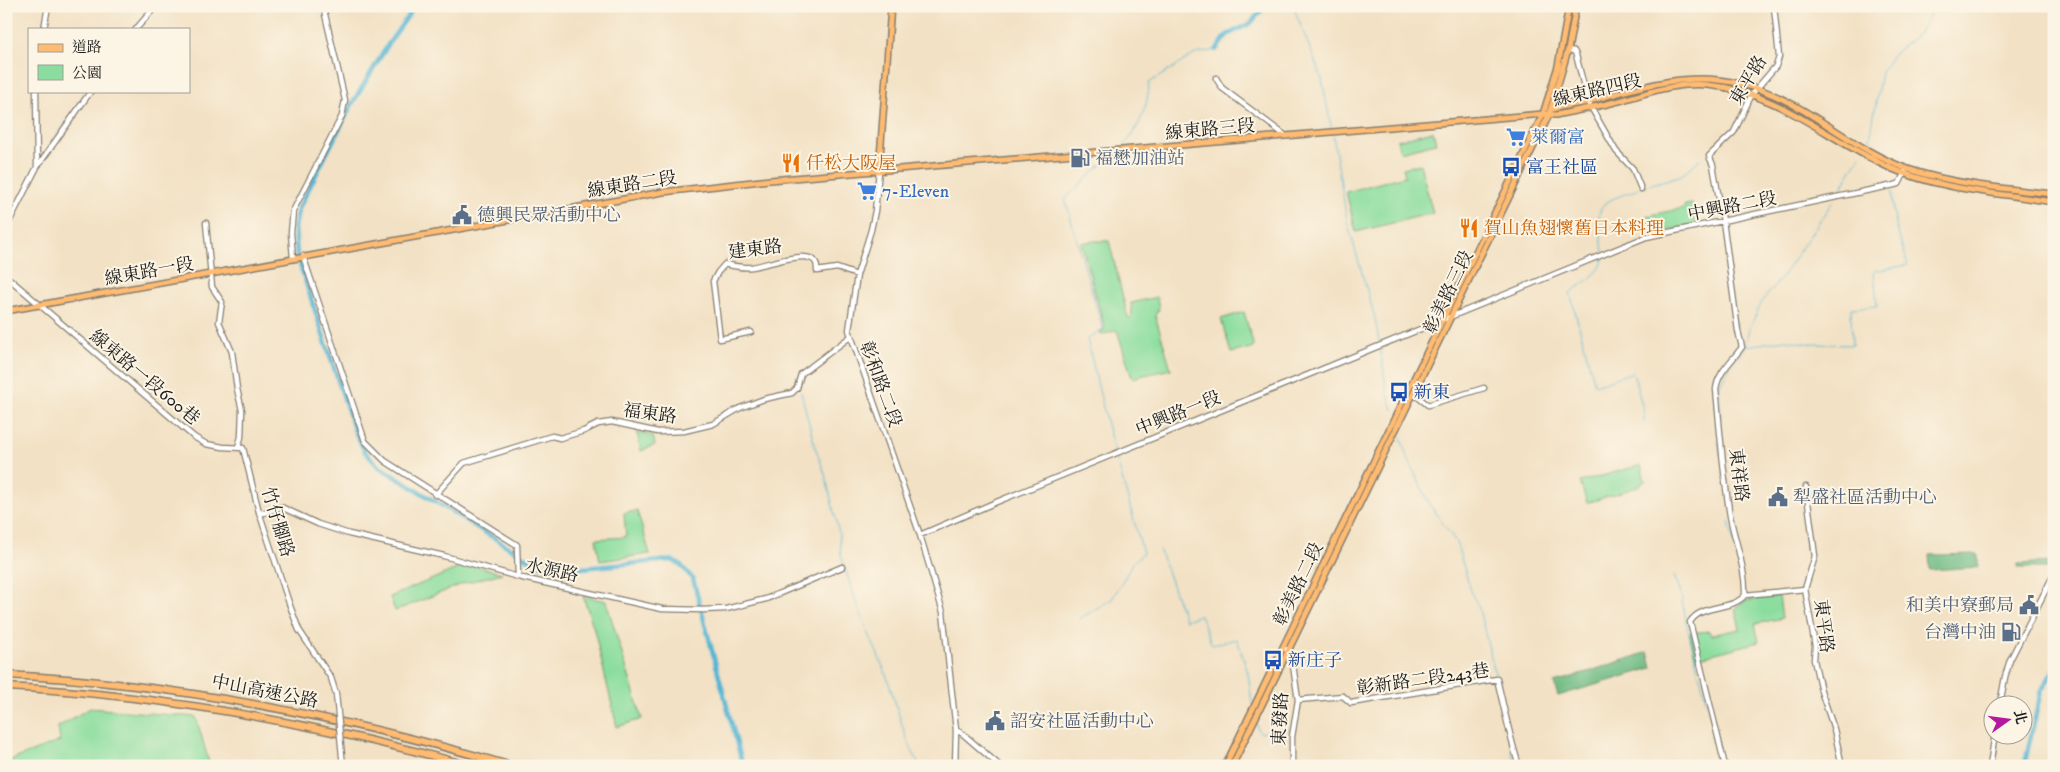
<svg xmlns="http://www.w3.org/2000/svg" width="2060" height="772" viewBox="0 0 2060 772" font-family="'IM FELL DW Pica','Noto Serif TC',serif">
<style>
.green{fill:#8add9e;stroke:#537c5d}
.forest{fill:#6fbc85;stroke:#466c50}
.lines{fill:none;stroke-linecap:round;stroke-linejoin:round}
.stream{stroke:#55b6d4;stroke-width:1}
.canal{stroke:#55b6d4;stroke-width:4.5}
.minor-casing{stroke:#877e70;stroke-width:7}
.major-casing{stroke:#877e70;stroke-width:8}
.highway-casing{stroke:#877e70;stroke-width:9}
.minor{stroke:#fff;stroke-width:4.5}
.major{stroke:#febb71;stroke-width:5}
.highway{stroke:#febb71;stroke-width:6}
.minor-bridge-casing{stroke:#877e70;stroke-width:7;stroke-linecap:butt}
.minor-bridge{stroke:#fff;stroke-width:4.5}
.labels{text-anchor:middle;stroke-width:4;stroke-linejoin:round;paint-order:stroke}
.street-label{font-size:18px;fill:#1c1c1c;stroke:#fcf5e5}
.shop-label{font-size:18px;fill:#366cbe;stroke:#fcf5e5;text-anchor:start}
.service-label{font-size:18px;fill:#4e5e75;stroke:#fcf5e5;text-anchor:start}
.food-label{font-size:18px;fill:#c56008;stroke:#fcf5e5;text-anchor:start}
.transit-label{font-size:18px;fill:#164399;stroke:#fcf5e5;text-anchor:start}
</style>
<rect width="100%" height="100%" fill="#fcf5e5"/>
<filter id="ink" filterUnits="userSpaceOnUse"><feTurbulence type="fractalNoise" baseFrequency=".02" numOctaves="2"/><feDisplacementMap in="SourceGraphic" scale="10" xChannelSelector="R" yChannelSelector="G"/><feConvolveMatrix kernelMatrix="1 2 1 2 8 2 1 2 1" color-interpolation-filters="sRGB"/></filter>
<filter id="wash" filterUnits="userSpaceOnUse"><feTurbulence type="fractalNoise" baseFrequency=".0096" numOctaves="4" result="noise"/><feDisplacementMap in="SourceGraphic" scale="20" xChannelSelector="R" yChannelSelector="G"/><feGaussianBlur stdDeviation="1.12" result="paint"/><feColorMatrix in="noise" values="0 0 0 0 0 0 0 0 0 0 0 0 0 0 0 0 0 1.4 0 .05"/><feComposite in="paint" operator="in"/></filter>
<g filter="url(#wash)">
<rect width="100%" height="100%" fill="#f2e1c4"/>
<path class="green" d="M1433,131L1436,143L1400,152L1397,140Z
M1420,164L1433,213L1356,232L1346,192L1405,176L1403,168Z
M1692,204L1696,225L1649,234L1646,216L1684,208V205Z
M1094,241H1109L1128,318L1132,316L1131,303L1157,297L1159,309L1155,315L1171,369L1132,378L1117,330L1102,335L1100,332L1105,329L1081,243Z
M1244,312L1254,347L1231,353L1221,319Z
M637,433L653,436L655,445L641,451Z
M1641,465L1645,481L1637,487L1587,503L1580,482Z
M637,511L650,554L600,561L596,539L626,537L624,513Z
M468,564L502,573L465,583L395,611L390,597Z
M583,596L606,601L642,719L617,727L594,629Z
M1779,596L1782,618L1755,624L1759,642L1696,658L1690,633L1709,631L1711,635L1740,629L1735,608L1744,601Z
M90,708L196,717L210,766H7L6,762L60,741L58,727Z"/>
<path class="forest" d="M1978,554V567L1930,570L1929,555Z
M2051,562L2053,566L2049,575L2047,568H2017V564Z
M1648,652L1652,668L1558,696L1554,683Z"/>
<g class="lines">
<path class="stream" d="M1293,6L1322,79L1332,131
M1771,6L1772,10
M1333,135L1347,221L1375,318L1387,391L1393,410
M51,143L81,102
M1866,146L1870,140L1881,72L1892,55L1919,33L1935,6
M1123,147C1139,129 1148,107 1149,83L1195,54L1216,50
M1642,187L1682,175L1700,159
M1837,195L1860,156
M1603,252C1598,204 1590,206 1639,189
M1603,256C1605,272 1581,284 1570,293L1595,385L1633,372L1644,413V422
M1747,346L1785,340L1812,344L1852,345L1851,308L1877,306L1874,271L1908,265C1900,240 1892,217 1892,191
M1726,364L1739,347L1731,298
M801,392L815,447L825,474L839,533L841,555L850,584L861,615L886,674L906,737L919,766
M1721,417L1719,387L1731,364L1744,351L1749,329L1762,302L1784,274L1833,201
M1717,418L1713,385L1717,378
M1401,437L1407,457L1430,505L1456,542L1473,597L1478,605L1496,677
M1719,442L1720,455
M1729,521L1742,578
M1159,549L1185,620L1200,615L1212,645L1237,639L1248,673L1252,704
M1674,576L1680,590L1687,626L1717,743
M1079,619L1112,599L1133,563L1143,553L1107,424L1087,339L1103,329L1065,199L1100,166L1110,161L1119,152
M1256,721L1258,730L1261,733L1289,729
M1511,747L1515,766"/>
<path class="canal" d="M415,6L389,43L352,104L299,208L295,227L297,254L301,268L354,429L365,452L378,466L536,564L560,570L671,560L680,564L693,579L743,766
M1216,50L1227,35L1251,23L1265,6
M2024,766L2041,692L2054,669"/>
</g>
</g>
<g filter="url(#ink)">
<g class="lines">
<defs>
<path id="minor" d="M44,29L48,6
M136,29L156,6
M1568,50L1574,51L1576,55L1588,102L1616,151L1633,169L1641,189
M1216,78L1222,88L1286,136
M36,91L37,167
M879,171L875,211L871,230L857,275L849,330L920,535L943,612L956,730L955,766
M206,223L212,287L222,302L219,322L232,352L237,389L242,410L241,437L238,447
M6,228L37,167L91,91
M303,256L365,441L385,461L517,545L518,577
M293,258L291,233L293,211L342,116L345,100L323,6
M6,276L194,437L206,444L223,447L243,448L259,512L289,603
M751,332L720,339L713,281L718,272L725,264C733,266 743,268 752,267C763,266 810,248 816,263C817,265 817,268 817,271L837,268L857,275
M1414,394L1428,405L1484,388
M1806,487L1815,556L1805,589L1815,646L1814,660L1821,691L1834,729L1842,766
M435,495L464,463L552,436L560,438L584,431L598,424L612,422L658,432L684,431L713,424L740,408L764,399L792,393L797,388L801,374L850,337
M259,512L264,513L281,507L318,524L349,534L444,556L518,577L662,609L703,610L726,609L766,599L842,567
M920,535L994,503L1646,237L1899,184L1905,172
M1745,595L1805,589
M1286,649L1292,658L1298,700L1292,737V766
M1298,700L1343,696L1351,703L1497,679C1504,708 1510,738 1519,766
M2000,704L2005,677L2010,660L2054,574
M956,730L963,734L1000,766
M1725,766L1690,622C1702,603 1733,611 1745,595C1746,569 1735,542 1730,516C1723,474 1720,431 1716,389C1718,372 1733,360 1742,347L1738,331L1723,221L1713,165L1709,156L1734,132L1752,94L1776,66L1779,57L1774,6
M1990,766L1995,734"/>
<path id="major" d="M1557,89L1563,100L1572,105
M1550,110C1563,105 1577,105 1590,101C1666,79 1718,64 1792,104C1831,125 1865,154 1908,169C1952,184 2007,189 2054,194
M879,171L891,6
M6,311L663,192L770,180L1543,114L1556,115C1575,111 1595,107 1615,102C1644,94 1676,82 1707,85C1777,91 1827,139 1888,167C1940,190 1998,193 2054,202
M1225,766L1543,114L1558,66L1569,6
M1232,766L1549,115L1568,50L1576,6"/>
<path id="highway" d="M6,675C178,683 348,718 512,766
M6,687C164,695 319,724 471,766"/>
</defs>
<use href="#minor" class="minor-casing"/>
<use href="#major" class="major-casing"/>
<use href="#highway" class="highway-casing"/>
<use href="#minor" class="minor"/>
<use href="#major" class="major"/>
<use href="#highway" class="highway"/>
<defs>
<path id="minor-bridge" d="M289,603L299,630L331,678L336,694L343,766"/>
</defs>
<use href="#minor-bridge" class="minor-bridge-casing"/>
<use href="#minor-bridge" class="minor-bridge"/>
</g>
</g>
<defs>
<symbol id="supermarket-bare" viewBox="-9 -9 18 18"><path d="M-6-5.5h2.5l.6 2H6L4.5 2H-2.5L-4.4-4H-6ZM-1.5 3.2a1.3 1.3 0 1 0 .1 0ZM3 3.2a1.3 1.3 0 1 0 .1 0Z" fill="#3f7fe0" stroke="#fcf5e5" stroke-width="2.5" paint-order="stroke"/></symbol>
<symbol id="fuel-bare" viewBox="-9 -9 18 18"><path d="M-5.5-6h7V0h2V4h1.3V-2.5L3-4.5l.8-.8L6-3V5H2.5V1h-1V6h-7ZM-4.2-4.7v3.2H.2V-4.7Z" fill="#5c6f8a" stroke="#fcf5e5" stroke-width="2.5" paint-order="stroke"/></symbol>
<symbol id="restaurant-bare" viewBox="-9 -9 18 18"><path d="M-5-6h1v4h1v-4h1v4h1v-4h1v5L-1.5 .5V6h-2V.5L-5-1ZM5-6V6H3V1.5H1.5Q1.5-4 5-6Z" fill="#e8710a" stroke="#fcf5e5" stroke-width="2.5" paint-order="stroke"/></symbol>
<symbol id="bus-bare" viewBox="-9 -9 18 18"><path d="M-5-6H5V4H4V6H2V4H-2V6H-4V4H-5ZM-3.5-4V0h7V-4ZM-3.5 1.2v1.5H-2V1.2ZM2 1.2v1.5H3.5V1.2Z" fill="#1a4fb4" stroke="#fcf5e5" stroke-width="2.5" paint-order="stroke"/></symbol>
<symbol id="civic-bare" viewBox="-9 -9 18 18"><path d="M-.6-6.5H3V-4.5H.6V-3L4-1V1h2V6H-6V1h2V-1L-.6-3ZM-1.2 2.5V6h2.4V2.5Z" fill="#5c6f8a" stroke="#fcf5e5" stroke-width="2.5" paint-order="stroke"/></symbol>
</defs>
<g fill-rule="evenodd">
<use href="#supermarket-bare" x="1502" y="123" width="28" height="28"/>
<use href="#fuel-bare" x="1066" y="144" width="28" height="28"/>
<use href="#restaurant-bare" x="777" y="149" width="28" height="28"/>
<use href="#bus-bare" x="1497" y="153" width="28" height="28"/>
<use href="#supermarket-bare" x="853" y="177" width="28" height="28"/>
<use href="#civic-bare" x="448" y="201" width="28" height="28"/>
<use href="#restaurant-bare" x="1455" y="214" width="28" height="28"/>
<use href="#bus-bare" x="1385" y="378" width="28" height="28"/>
<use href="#civic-bare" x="1764" y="483" width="28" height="28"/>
<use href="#civic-bare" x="2015" y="591" width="28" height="28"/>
<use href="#fuel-bare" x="1997" y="618" width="28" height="28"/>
<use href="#bus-bare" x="1259" y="646" width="28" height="28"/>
<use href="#civic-bare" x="981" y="707" width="28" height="28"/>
</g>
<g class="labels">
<g class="street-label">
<text transform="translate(1748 80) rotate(-59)" y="6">東平路</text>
<text transform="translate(1597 90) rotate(-13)" y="6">線東路四段</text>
<text transform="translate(1210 129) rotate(-5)" y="6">線東路三段</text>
<text transform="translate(632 184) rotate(-9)" y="6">線東路二段</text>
<text transform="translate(1732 206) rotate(-11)" y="6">中興路二段</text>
<text transform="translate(755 249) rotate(-7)" y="6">建東路</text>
<text transform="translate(149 271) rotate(-10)" y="6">線東路一段</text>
<text transform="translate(1448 292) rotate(-64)" y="6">彰美路三段</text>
<text transform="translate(145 377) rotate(40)" y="6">線東路一段600巷</text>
<text transform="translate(881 384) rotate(70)" y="6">彰和路二段</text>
<text transform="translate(650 413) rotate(8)" y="6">福東路</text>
<text transform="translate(1178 413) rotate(-22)" y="6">中興路一段</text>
<text transform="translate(1739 475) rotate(83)" y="6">東祥路</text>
<text transform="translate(278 522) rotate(73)" y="6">竹仔腳路</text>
<text transform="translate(552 570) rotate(12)" y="6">水源路</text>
<text transform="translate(1298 584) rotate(-64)" y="6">彰美路二段</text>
<text transform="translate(1824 626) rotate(83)" y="6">東平路</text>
<text transform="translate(1423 679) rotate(-8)" y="6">彰新路二段243巷</text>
<text transform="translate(265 691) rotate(11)" y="6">中山高速公路</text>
<text transform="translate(1280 719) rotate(-87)" y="6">東發路</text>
</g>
<g class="shop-label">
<text x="1531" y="143">萊爾富</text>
<text x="882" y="197">7-Eleven</text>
</g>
<g class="service-label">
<text x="1095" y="164">福懋加油站</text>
<text x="477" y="221">德興民眾活動中心</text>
<text x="1793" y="503">犁盛社區活動中心</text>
<text x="2014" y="611" text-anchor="end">和美中寮郵局</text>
<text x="1996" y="638" text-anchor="end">台灣中油</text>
<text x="1010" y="727">詔安社區活動中心</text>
</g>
<g class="food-label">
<text x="806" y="169">仟松大阪屋</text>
<text x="1484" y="234">賀山魚翅懷舊日本料理</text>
</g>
<g class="transit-label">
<text x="1526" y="173">富王社區</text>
<text x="1414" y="398">新東</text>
<text x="1288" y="666">新庄子</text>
</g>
</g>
<rect width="2060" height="772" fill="none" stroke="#fcf5e5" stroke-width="25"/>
<rect x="28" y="28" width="162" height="65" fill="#fcf5e5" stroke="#a29e95"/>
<rect x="38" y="44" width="25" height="8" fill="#febb71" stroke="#a29e95"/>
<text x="72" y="52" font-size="15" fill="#1c1c1c">道路</text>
<rect x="38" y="65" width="25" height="15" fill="#8add9e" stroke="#a29e95"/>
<text x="72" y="78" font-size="15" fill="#1c1c1c">公園</text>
<g transform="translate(2008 720) rotate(76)"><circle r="24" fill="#fcf5e5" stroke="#a29e95"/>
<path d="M0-4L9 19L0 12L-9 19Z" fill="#b5179e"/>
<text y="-8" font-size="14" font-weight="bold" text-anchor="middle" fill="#1c1c1c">北</text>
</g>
</svg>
